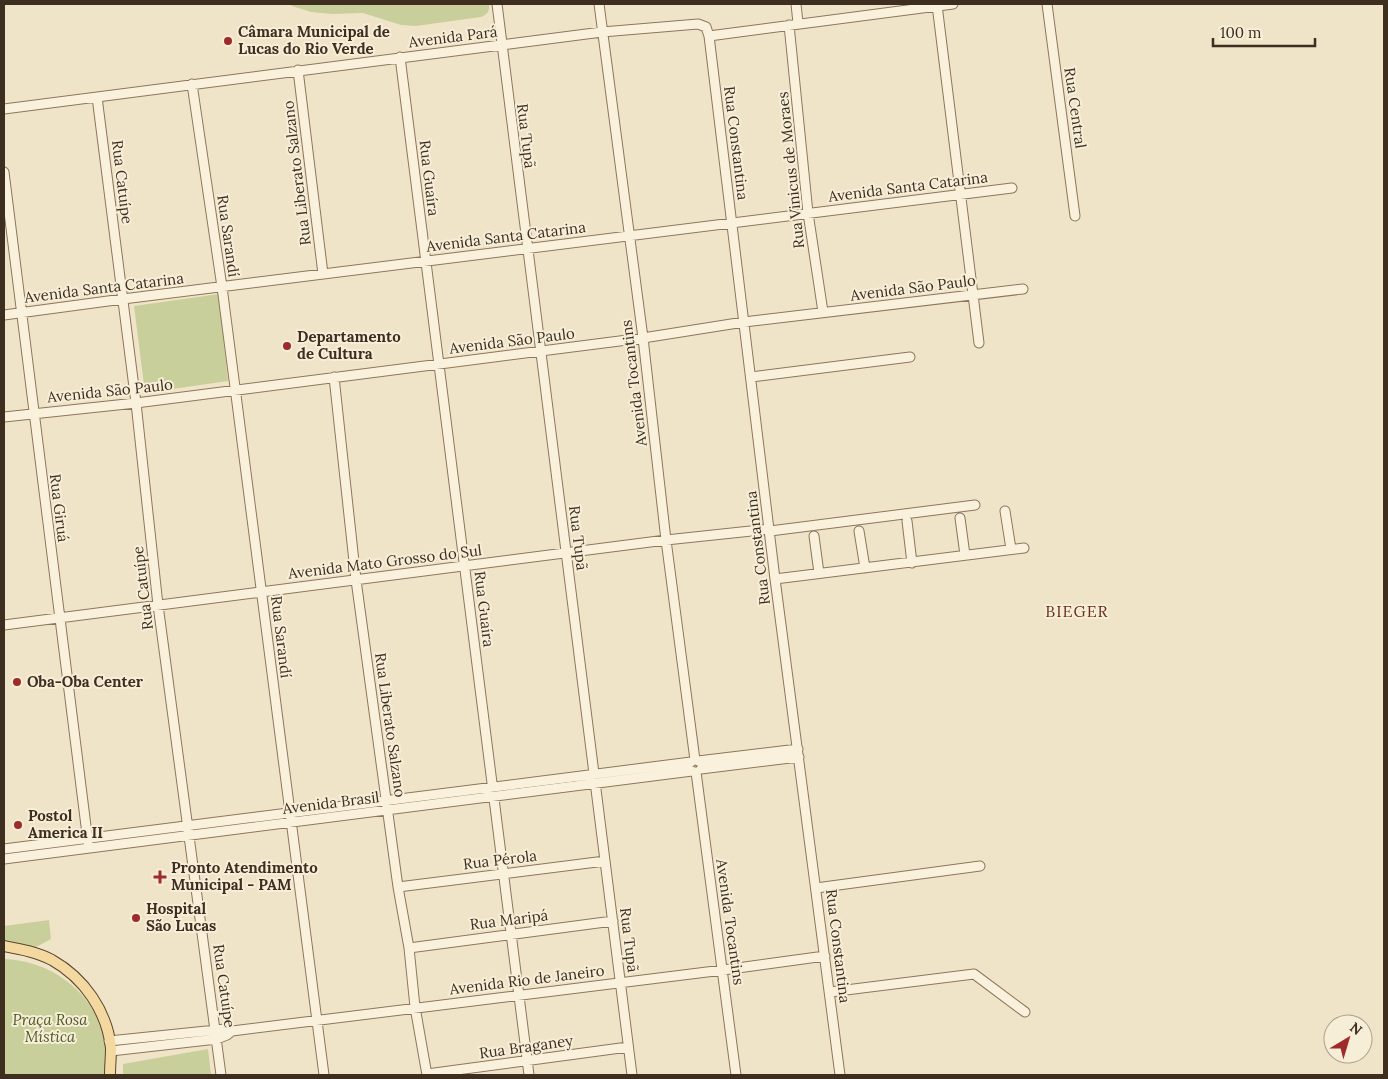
<svg xmlns="http://www.w3.org/2000/svg" width="1388" height="1079" viewBox="0 0 1388 1079" font-family="Lora,serif">
<style>
.green{fill:#c9cf9b}
.lines{fill:none;stroke-linecap:round;stroke-linejoin:round}
.minor-casing{stroke:#8d765c;stroke-width:11}
.major-casing{stroke:#5b4430;stroke-width:12}
.minor{stroke:#faf1dc;stroke-width:9}
.major{stroke:#f3d9a0;stroke-width:10}
.poi-dot{fill:#9e2a2b;stroke:#f7eed8;stroke-width:2}
.labels{text-anchor:middle;stroke-width:4;stroke-linejoin:round;paint-order:stroke}
.poi-label{font-size:15px;font-weight:bold;fill:#3d2e20;stroke:#f7eed8;text-anchor:start}
.street-label{font-size:15px;fill:#3d2e20;stroke:#f7eed8}
.park-label{font-size:15px;font-style:italic;fill:#4d5a26;stroke:#f7eed8}
.neighbourhood-label{font-size:16px;letter-spacing:1px;fill:#6b2e1e;stroke:#f7eed8}
</style>
<rect width="100%" height="100%" fill="#f0e4c8"/>
<path class="green" d="M288,4H489C490,11 487,15 481,17L416,26L401,25L363,13L332,14L311,12L295,7Z
M219,294L228,381L145,393L134,306Z
M49,920L51,939L36,947L9,944L4,942V926Z
M4,959C52,961 94,992 105,1040C107,1052 107,1064 108,1075H4Z
M208,1049L211,1075H123V1064Z"/>
<g class="lines">
<defs>
<path id="minor" d="M497,4L632,1075
M599,4L643,338L666,540L695,760
M796,4L798,23
M1047,4L1075,216
M937,5L979,343
M789,25L808,213L823,312
M709,36L953,4
M400,57L529,1075
M298,70L323,274
M192,84L222,287L324,1075
M97,97L136,403L158,605L221,1075
M4,109L602,32L698,24L706,27L709,36L775,579L840,1075
M4,172L88,842
M4,315L123,299L1012,188
M334,377L356,580L398,887L409,948L415,1007L427,1075
M751,377L910,357
M4,417L136,403L643,338L744,322L1023,289
M1005,511L1011,549
M960,518L965,555
M907,521L912,563
M770,531L975,505
M859,531L865,568
M814,536L819,573
M775,579L1024,548
M4,625L666,540L770,529
M698,761L798,749
M701,769L799,757
M696,772L736,1075
M4,849L691,762
M4,859L692,771
M398,887L605,861
M816,888L980,866
M409,948L613,921
M830,992L974,974L1025,1012
M109,1041L216,1030L225,1029L232,1031L723,970L825,956
M111,1051L217,1039L227,1035L232,1031
M427,1074L628,1047"/>
<path id="major" d="M4,946C20,949 37,952 52,960C84,978 107,1011 111,1048C111,1057 110,1066 110,1075"/>
</defs>
<use href="#minor" class="minor-casing"/>
<use href="#major" class="major-casing"/>
<use href="#minor" class="minor"/>
<use href="#major" class="major"/>
</g>
<g class="poi-dot">
<circle cx="228" cy="41" r="5"/>
<circle cx="287" cy="346" r="5"/>
<circle cx="17" cy="682" r="5"/>
<circle cx="18" cy="825" r="5"/>
<path d="M157.5 869.5h5v5h5v5h-5v5h-5v-5h-5v-5h5z"/>
<circle cx="136" cy="918" r="5"/>
</g>
<g class="labels">
<g class="poi-label">
<text x="238" y="37">Câmara Municipal de<tspan x="238" dy="17">Lucas do Rio Verde</tspan></text>
<text x="297" y="342">Departamento<tspan x="297" dy="17">de Cultura</tspan></text>
<text x="27" y="687">Oba-Oba Center</text>
<text x="28" y="821">Postol<tspan x="28" dy="17">America II</tspan></text>
<text x="171" y="873">Pronto Atendimento<tspan x="171" dy="17">Municipal - PAM</tspan></text>
<text x="146" y="914">Hospital<tspan x="146" dy="17">São Lucas</tspan></text>
</g>
<g class="street-label">
<text transform="translate(453 37) rotate(-7)" y="5">Avenida Pará</text>
<text transform="translate(1075 108) rotate(82)" y="5">Rua Central</text>
<text transform="translate(526 136) rotate(83)" y="5">Rua Tupã</text>
<text transform="translate(736 143) rotate(83)" y="5">Rua Constantina</text>
<text transform="translate(791 170) rotate(-96)" y="5">Rua Vinicus de Moraes</text>
<text transform="translate(297 173) rotate(-97)" y="5">Rua Liberato Salzano</text>
<text transform="translate(429 178) rotate(83)" y="5">Rua Guaíra</text>
<text transform="translate(122 182) rotate(83)" y="5">Rua Catuípe</text>
<text transform="translate(908 187) rotate(-7)" y="5">Avenida Santa Catarina</text>
<text transform="translate(228 236) rotate(82)" y="5">Rua Sarandí</text>
<text transform="translate(506 237) rotate(-7)" y="5">Avenida Santa Catarina</text>
<text transform="translate(104 288) rotate(-7)" y="5">Avenida Santa Catarina</text>
<text transform="translate(913 288) rotate(-7)" y="5">Avenida São Paulo</text>
<text transform="translate(512 341) rotate(-7)" y="5">Avenida São Paulo</text>
<text transform="translate(634 383) rotate(-97)" y="5">Avenida Tocantins</text>
<text transform="translate(110 391) rotate(-6)" y="5">Avenida São Paulo</text>
<text transform="translate(59 508) rotate(83)" y="5">Rua Giruá</text>
<text transform="translate(578 538) rotate(83)" y="5">Rua Tupã</text>
<text transform="translate(758 548) rotate(-97)" y="5">Rua Constantina</text>
<text transform="translate(385 562) rotate(-7)" y="5">Avenida Mato Grosso do Sul</text>
<text transform="translate(143 588) rotate(-97)" y="5">Rua Catuípe</text>
<text transform="translate(484 609) rotate(83)" y="5">Rua Guaíra</text>
<text transform="translate(281 637) rotate(83)" y="5">Rua Sarandí</text>
<text transform="translate(390 725) rotate(82)" y="5">Rua Liberato Salzano</text>
<text transform="translate(331 803) rotate(-7)" y="5">Avenida Brasil</text>
<text transform="translate(500 860) rotate(-7)" y="5">Rua Pérola</text>
<text transform="translate(509 920) rotate(-7)" y="5">Rua Maripá</text>
<text transform="translate(730 922) rotate(82)" y="5">Avenida Tocantins</text>
<text transform="translate(629 940) rotate(83)" y="5">Rua Tupã</text>
<text transform="translate(838 946) rotate(83)" y="5">Rua Constantina</text>
<text transform="translate(527 980) rotate(-7)" y="5">Avenida Rio de Janeiro</text>
<text transform="translate(224 986) rotate(82)" y="5">Rua Catuípe</text>
<text transform="translate(526 1047) rotate(-8)" y="5">Rua Braganey</text>
</g>
<g class="park-label">
<text x="50" y="1025">Praça Rosa<tspan x="50" dy="17">Mística</tspan></text>
</g>
<g class="neighbourhood-label">
<text x="1077" y="617">BIEGER</text>
</g>
</g>
<rect width="1388" height="1079" fill="none" stroke="#3d2e20" stroke-width="10"/>
<g transform="translate(1348 1039) rotate(38)"><circle r="24" fill="#f7eed8" stroke="#ada18e"/>
<path d="M0-4L9 19L0 12L-9 19Z" fill="#9e2a2b"/>
<text y="-8" font-size="14" font-weight="bold" text-anchor="middle" fill="#3d2e20">N</text>
</g>
<path d="M1213 38v8h102v-8" fill="none" stroke="#3d2e20" stroke-width="2.5"/>
<text x="1220" y="38" font-size="15" fill="#3d2e20" stroke="#f7eed8" stroke-width="4" paint-order="stroke">100 m</text>
</svg>
